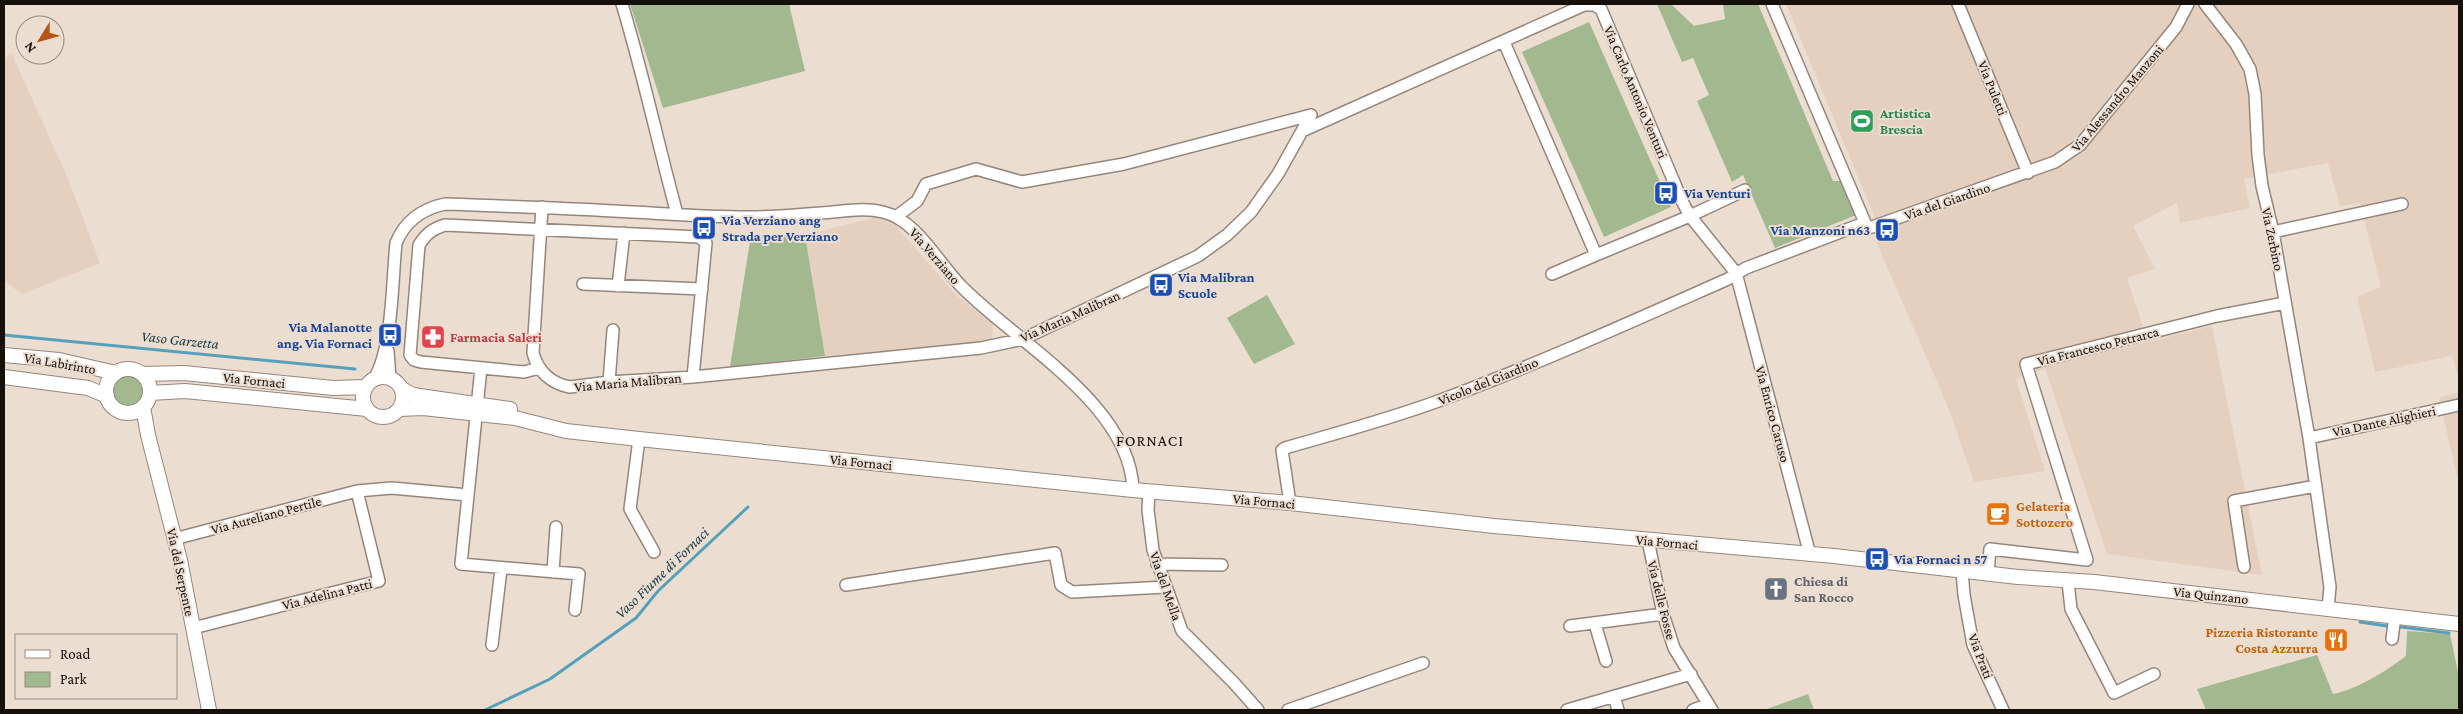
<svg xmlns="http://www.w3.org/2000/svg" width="2463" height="714" viewBox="0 0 2463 714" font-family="'Crimson Pro',serif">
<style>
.built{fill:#e5d0c0}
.green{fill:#a2b88e}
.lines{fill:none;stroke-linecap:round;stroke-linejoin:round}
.stream{stroke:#55a1bb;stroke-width:3}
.minor-casing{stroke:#94867c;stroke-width:14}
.tertiary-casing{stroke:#94867c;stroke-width:16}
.minor{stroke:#fff;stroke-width:11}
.tertiary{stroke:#fff;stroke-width:14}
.labels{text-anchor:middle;stroke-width:4;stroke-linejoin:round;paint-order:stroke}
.street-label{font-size:14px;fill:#15100c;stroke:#ecddd1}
.leisure-label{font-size:14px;font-weight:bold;fill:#27864d;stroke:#ecddd1;text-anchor:start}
.transit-label{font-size:14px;font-weight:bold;fill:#164399;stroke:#ecddd1;text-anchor:start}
.health-label{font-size:14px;font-weight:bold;fill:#be3a42;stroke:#ecddd1;text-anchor:start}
.food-label{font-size:14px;font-weight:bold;fill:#c56008;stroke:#ecddd1;text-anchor:start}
.worship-label{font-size:14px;font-weight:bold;fill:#5b616d;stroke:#ecddd1;text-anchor:start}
.water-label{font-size:15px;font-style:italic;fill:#173a46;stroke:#ecddd1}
.quarter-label{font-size:16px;letter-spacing:1px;fill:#15100c;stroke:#ecddd1}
</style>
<rect width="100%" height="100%" fill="#ecddd1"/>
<path class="built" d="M1786,4H2459V380L2452,356L2375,372L2357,297L2381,287L2360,203L2340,206L2328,163L2244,179L2250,208L2180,223L2177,203L2133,226L2155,269L2127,278L2148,342L2212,326L2262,575L2107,554L2045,368L2016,379L2045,471L1974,482L1948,407L1878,246L1873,213Z
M12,54L69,181L100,263L22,294L4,281V58Z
M877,217L895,225L958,297L993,322L992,342L825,356L805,235Z
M2459,392V485L2439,398Z"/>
<path class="green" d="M630,4H789L805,71L663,108Z
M1657,4H1671L1694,26L1725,19L1723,4H1758L1833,181H1844L1856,215L1775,248L1743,175L1732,182L1697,101L1709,95L1693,58L1682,62Z
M1589,22L1671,207L1604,237L1522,52Z
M751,235H805L825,356L730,367Z
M1267,295L1295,344L1254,364L1227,318Z
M112 391a16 16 0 1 1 32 0a16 16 0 1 1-32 0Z
M2407,631L2450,634L2459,677V710H2206L2197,689L2317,655L2333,694C2358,689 2386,671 2406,656Z
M1808,694L1814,710H1764Z"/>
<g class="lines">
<path class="stream" d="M4,335L355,369
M2360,622L2387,626
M2401,627L2449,633
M485,710L550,679L636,618L658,591L748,507"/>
<defs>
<path id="minor" d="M622,4C643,73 658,144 677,214
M1772,4L1866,225
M1958,4L2028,173
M2205,4L2236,44L2250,69L2255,94L2258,155L2262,186L2273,232L2309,438L2330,587L2328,608
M1504,42L1596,255L1690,216L1745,190
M1302,131L1584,5H1594L1601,9L1682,201L1690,216L1736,273L1810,555
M542,207L533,353C538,372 552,384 570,387L609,382L693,377L981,348L1023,339L1198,256L1227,235L1251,212L1278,174L1311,115
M897,216L917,201L926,184L976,169L1022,182L1124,164L1311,115
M2273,232L2402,204
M1552,274L1596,255
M583,284L702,289
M618,286L624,233
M388,351L390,378
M481,368L461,564L579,574L575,610
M539,368L524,372L421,362L414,360L410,355L419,245C426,234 432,229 445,225L699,237L706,243L693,377
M374,379C393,348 392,280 396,243C405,221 421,209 445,204C502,206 558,208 614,211C658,213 703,217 747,217C771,217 797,215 821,213C841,212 863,207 883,212C917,220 938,263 962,287C1016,342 1131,405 1133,490
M609,382L613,330
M2309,438L2459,405
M639,439L630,509L654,552
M1149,491L1148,510L1153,550L1182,631L1234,683L1258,710
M1290,503L1282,450L1285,448C1337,433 1390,419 1441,400C1538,364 1633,321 1728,279L1746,268L1859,225L1872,227L2055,162L2080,145L2176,27L2188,4
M174,539L357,491
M1648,540L1663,614L1674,648L1712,710
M1157,564L1222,565
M2244,567L2234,501L2316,486
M1962,571L1964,595L1973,645L2003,710
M553,572L556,527
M1988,574L1990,549L2087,560L2026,364L2217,316L2285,303
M2068,582L2071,609L2114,693L2154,674
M846,585L1055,553L1061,585L1072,592L1165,587
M1595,624L1606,661
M1570,626L1663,614
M193,628L379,581L357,491L392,488L468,495
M2392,639L2395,616
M492,645L501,569
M1614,696L1618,710
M1288,710L1423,663
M1567,710L1691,674
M1693,710L1708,704"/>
<path id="tertiary" d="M4,355L59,360L116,373
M106 391a22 22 0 1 1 44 0a22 22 0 1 1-44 0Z
M142,374L184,373L333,388L366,387
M363 397a20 20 0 1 1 40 0a20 20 0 1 1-40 0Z
M4,377L88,388L107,396
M402,389L413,395L510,409
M150,393L185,391L367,409
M143,407L148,435L180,560L209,710
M399,409L423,408L515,418L566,431L639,439L1133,490L1290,503L1494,526L1834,556L2018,577L2094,582L2459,624"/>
</defs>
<use href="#minor" class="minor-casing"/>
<use href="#tertiary" class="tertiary-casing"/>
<use href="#minor" class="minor"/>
<use href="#tertiary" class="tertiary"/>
</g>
<defs>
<symbol id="stadium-square" viewBox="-11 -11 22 22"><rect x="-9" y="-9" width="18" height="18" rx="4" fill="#2e9e5b" stroke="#ecddd1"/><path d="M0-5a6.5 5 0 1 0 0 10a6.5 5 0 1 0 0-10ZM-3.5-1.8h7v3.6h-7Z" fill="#fff"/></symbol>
<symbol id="bus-square" viewBox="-11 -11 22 22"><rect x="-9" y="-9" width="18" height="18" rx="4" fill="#1a4fb4" stroke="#ecddd1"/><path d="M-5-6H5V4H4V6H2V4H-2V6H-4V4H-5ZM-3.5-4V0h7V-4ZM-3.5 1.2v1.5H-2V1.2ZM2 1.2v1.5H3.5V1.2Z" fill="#fff"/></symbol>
<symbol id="pharmacy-square" viewBox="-11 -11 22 22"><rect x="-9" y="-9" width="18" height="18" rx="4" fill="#e0444e" stroke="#ecddd1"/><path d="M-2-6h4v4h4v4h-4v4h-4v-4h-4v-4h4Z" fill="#fff"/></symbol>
<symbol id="cafe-square" viewBox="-11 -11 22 22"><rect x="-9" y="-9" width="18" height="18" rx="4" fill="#e8710a" stroke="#ecddd1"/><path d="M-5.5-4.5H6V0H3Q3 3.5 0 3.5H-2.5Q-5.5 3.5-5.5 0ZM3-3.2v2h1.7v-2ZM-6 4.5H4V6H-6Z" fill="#fff"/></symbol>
<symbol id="church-square" viewBox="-11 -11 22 22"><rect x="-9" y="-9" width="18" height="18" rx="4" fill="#6b7280" stroke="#ecddd1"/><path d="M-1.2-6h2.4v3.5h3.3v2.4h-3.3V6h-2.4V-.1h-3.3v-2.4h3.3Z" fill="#fff"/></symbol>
<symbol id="restaurant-square" viewBox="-11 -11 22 22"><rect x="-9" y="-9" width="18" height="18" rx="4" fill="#e8710a" stroke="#ecddd1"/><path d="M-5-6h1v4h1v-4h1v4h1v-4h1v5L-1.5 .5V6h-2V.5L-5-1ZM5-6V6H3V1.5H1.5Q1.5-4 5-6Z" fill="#fff"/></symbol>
</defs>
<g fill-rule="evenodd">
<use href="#stadium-square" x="1848" y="107" width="28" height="28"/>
<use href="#bus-square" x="1652" y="179" width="28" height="28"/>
<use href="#bus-square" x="690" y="214" width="28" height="28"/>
<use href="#bus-square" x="1873" y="216" width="28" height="28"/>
<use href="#bus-square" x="1147" y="271" width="28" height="28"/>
<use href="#bus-square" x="376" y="321" width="28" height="28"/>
<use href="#pharmacy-square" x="419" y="323" width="28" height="28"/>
<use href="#cafe-square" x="1984" y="500" width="28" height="28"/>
<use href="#bus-square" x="1863" y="545" width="28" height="28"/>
<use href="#church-square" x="1762" y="575" width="28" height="28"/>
<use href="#restaurant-square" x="2322" y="626" width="28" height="28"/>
</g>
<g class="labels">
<g class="street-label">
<text transform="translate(1993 88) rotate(68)" y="5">Via Puletti</text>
<text transform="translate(1636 92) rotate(67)" y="5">Via Carlo Antonio Venturi</text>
<text transform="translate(2117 98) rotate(-50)" y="5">Via Alessandro Manzoni</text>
<text transform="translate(1947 201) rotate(-19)" y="5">Via del Giardino</text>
<text transform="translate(2273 239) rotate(78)" y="5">Via Zerbino</text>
<text transform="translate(935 256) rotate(49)" y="5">Via Verziano</text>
<text transform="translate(1070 316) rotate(-24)" y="5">Via Maria Malibran</text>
<text transform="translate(2098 346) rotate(-14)" y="5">Via Francesco Petrarca</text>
<text transform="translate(60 363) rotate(10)" y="5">Via Labirinto</text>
<text transform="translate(254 380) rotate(6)" y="5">Via Fornaci</text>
<text transform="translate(1488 381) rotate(-22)" y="5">Vicolo del Giardino</text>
<text transform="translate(628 382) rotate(-5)" y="5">Via Maria Malibran</text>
<text transform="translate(1773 414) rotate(75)" y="5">Via Enrico Caruso</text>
<text transform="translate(2384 421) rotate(-12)" y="5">Via Dante Alighieri</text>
<text transform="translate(861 462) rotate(6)" y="5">Via Fornaci</text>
<text transform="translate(1264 501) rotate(5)" y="5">Via Fornaci</text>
<text transform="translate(266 515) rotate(-15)" y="5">Via Aureliano Pertile</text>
<text transform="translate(1667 542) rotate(5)" y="5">Via Fornaci</text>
<text transform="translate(181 572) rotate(78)" y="5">Via del Serpente</text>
<text transform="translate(1166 586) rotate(71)" y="5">Via del Mella</text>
<text transform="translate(327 594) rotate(-14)" y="5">Via Adelina Patti</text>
<text transform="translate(2211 595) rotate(6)" y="5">Via Quinzano</text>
<text transform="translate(1662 600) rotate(76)" y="5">Via delle Fosse</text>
<text transform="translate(1981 656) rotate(69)" y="5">Via Prati</text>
</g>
<g class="leisure-label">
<text x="1880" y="118">Artistica<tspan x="1880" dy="16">Brescia</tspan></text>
</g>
<g class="transit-label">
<text x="1684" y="198">Via Venturi</text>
<text x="722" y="225">Via Verziano ang<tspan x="722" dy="16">Strada per Verziano</tspan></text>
<text x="1870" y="235" text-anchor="end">Via Manzoni n63</text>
<text x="1178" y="282">Via Malibran<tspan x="1178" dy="16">Scuole</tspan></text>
<text x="372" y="332" text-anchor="end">Via Malanotte<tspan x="372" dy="16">ang. Via Fornaci</tspan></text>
<text x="1894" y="564">Via Fornaci n 57</text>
</g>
<g class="health-label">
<text x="450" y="342">Farmacia Saleri</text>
</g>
<g class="food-label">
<text x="2016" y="511">Gelateria<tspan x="2016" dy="16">Sottozero</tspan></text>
<text x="2318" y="637" text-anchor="end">Pizzeria Ristorante<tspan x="2318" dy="16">Costa Azzurra</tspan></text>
</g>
<g class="worship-label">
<text x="1794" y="586">Chiesa di<tspan x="1794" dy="16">San Rocco</tspan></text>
</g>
<g class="water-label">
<text transform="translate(180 340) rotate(6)" y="5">Vaso Garzetta</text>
<text transform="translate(662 573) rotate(-44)" y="5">Vaso Fiume di Fornaci</text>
</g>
<g class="quarter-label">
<text x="1150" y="446">FORNACI</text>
</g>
</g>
<rect width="2463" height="714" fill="none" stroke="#15100c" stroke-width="10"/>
<rect x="15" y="634" width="162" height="65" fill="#ecddd1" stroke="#968b82"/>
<rect x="25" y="650" width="25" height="8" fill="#ffffff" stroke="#968b82"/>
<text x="60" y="659" font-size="15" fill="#15100c">Road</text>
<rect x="25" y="672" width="25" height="15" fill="#a2b88e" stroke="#968b82"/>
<text x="60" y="684" font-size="15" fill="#15100c">Park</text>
<g transform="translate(40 40) rotate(233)"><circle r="24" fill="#ecddd1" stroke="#968b82"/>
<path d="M0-4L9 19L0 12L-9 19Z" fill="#b65419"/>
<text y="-8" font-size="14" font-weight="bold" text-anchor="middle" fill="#15100c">N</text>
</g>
</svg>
